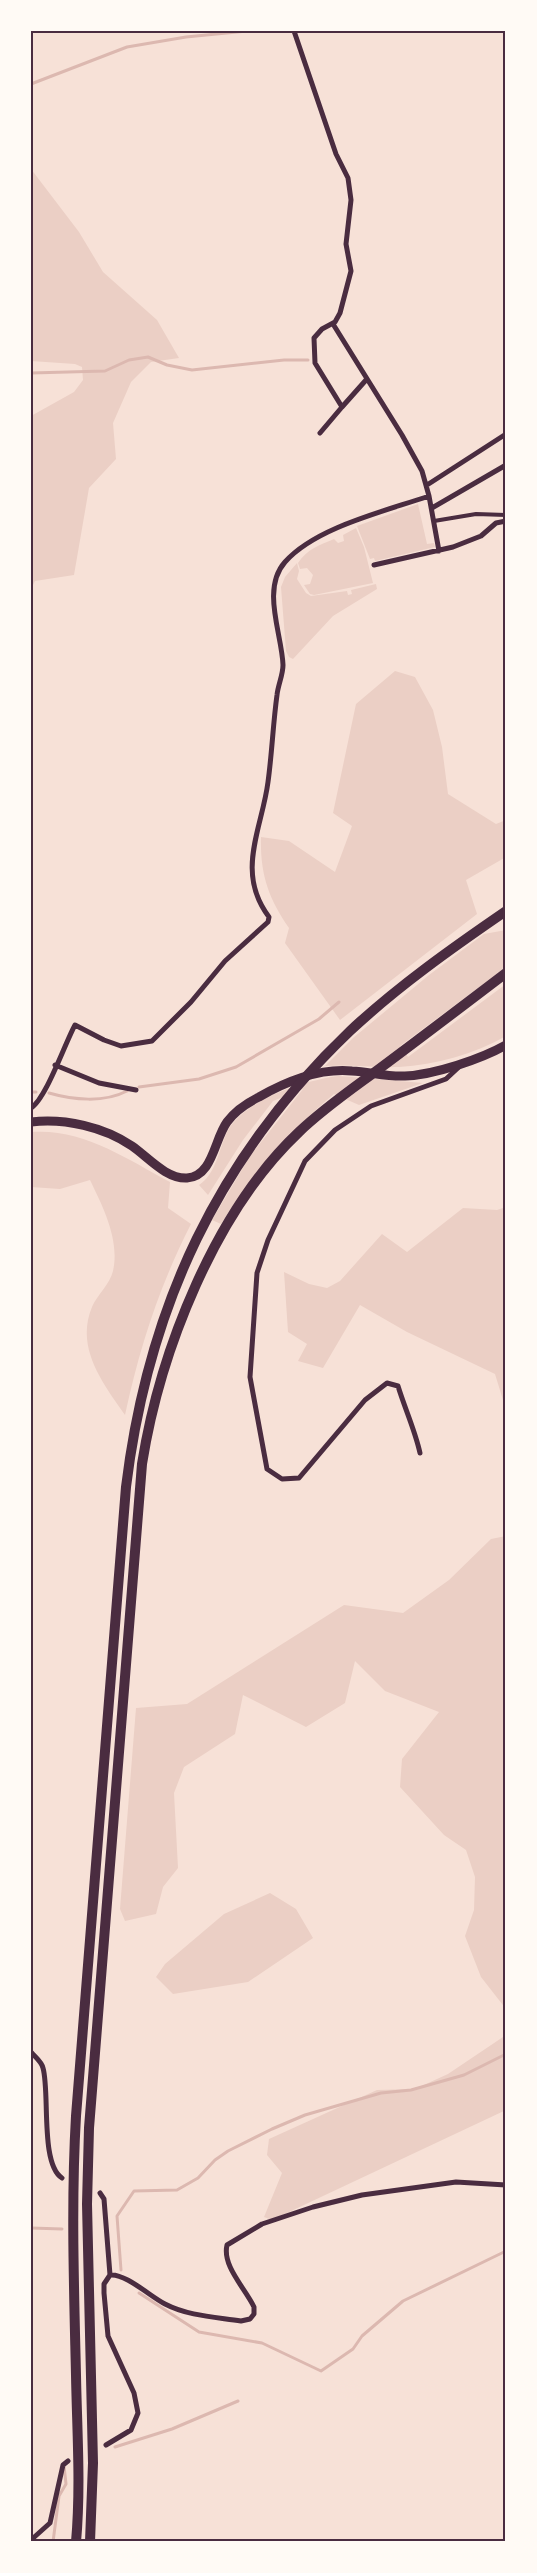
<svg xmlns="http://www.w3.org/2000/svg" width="537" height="2573" viewBox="0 0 537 2573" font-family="'Times New Roman',serif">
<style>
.green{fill:#ebcfc5}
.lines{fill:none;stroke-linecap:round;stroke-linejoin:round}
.stream{stroke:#dcb8b0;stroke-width:3}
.pedestrian{stroke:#4a2c40;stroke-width:4}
.minor{stroke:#4a2c40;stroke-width:5}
.primary{stroke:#4a2c40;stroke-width:9}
.motorway{stroke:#4a2c40;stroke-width:10}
.neatline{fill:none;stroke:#4a2c40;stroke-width:2}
</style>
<rect width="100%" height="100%" fill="#f7e1d7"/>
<path class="green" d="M31,169L79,232L103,272L157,320L179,358L151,362L131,382L113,423L116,459L89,488L74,575L35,581L31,589V416L74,392L83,380L82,367L75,364L31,361Z
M418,504L427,544L434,543L435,547L375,561L374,558L370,559L357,526Z
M356,528L364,547L373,583L314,595L310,594L304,585L310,584L313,575L307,568L300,569L298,563C307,549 320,545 334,539L338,543L344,541L343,535Z
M297,563L299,571L297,579L306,593L311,596L347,591L348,595L352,594L351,590L376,584L377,589L333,616L293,659L289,657L286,651L281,587L285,577Z
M395,671L415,677L433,710L442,747L448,794L496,824L506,820V857L466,880L477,914L340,1020L285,943L289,928C268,898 260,873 261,837L289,841L335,872L352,826L333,813L356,704Z
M506,930V967L400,1046L408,1057L506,984V1036C474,1054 436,1065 399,1067C374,1068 350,1064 325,1066L353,1038L429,975L484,934Z
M339,1076L423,1083L359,1105L334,1094C289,1132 252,1174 221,1224L212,1220L250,1156L303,1089L273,1101L243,1140L208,1195L199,1185C216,1174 219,1149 227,1132C243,1100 305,1080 339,1076Z
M31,1132C83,1128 127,1159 170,1182L168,1208L191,1224C159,1287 140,1346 125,1415C103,1383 75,1348 92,1307C97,1295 110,1284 113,1271C120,1240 103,1207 90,1180L60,1189L31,1187Z
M506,1207V1410L495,1374L407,1332L360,1305L323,1368L298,1361L307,1344L288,1332L284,1272L309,1284L327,1288L340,1281L382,1234L407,1252L463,1208L497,1210Z
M506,1536V2009L481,1977L465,1936L474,1910L475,1877L466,1850L444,1835L400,1787L402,1759L439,1712L385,1691L355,1661L345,1703L306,1727L243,1695L235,1734L184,1767L174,1793L178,1868L163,1887L156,1914L125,1921L120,1909L136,1708L187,1704L344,1605L403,1613L449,1580L491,1539Z
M270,1893L296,1909L313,1938L248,1982L173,1994L156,1977L165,1964L224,1914Z
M506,2035V2110L272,2220L264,2217L282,2173L267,2155L269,2139L377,2090L415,2089L448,2074Z"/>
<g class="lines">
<path class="stream" d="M31,84L127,47L186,37L247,31
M31,373L105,371L129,360L148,357L167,365L192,370L284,360H308
M139,1087L199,1079L236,1067L319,1019L339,1002
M31,1092H36
M49,1093C73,1100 104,1103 127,1091
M31,2228L62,2229
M121,2270L117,2216L134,2191L177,2190L198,2178L215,2160L228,2151L272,2129L305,2115L381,2093L411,2090L464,2075L506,2054
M139,2293L199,2332L262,2343L321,2371L353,2349L362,2336L403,2301L506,2251
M115,2447L172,2429L238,2401
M53,2542L59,2496L66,2484L64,2466"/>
<path class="pedestrian" d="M434,521L476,514L506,515"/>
<path class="minor" d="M294,31L336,154L348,178L351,200L346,244L351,271L340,313L335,322L322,329L314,338L315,363L342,407L366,380
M333,324L402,435L422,471L429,496L439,551
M320,433L342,407
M427,485L506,434
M432,508L506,465
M374,565L453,547L481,536L496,523L506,521
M55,1065L99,1083L136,1090
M31,1108C46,1099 65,1043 75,1025L104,1040L121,1046L152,1041L191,1002L225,961L268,922L269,917C235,872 262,829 268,782C272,753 273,724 277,695C278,685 283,675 283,665C282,634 261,589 285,562C316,527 386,511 429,496
M420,1453C415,1430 405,1409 398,1386L387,1383L365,1400L299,1478L282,1479L267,1469L250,1377L257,1273L268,1240L305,1161L335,1130L371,1106L446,1079L460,1066
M31,2052C35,2057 42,2062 43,2068C50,2092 40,2164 62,2178
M100,2193L104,2199L110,2275L104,2284V2293L108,2336L134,2393L138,2413L131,2430L106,2445
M110,2275C125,2273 151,2297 165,2304C188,2316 215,2317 241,2321L250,2319L254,2314V2307C245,2288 222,2266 227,2245L262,2224L313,2207L362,2195L456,2182L506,2185
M31,2540L50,2523L63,2465L68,2461"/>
<path class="primary" d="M31,1122C65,1118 104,1127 132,1146C148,1157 166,1179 187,1178C213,1176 214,1140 227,1122C235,1111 247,1103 259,1097C287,1081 321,1068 352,1071C370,1072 387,1077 405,1076C434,1075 481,1059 506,1045"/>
<path class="motorway" d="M76,2542C81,2486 77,2431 76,2375C74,2288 71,2202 76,2116L126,1487C148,1307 218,1157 350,1031C397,987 452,948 506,911
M90,2542L93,2463L87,2204L89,2128L142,1464C160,1351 215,1211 299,1132C324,1108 352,1089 379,1069C422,1037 464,1005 506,973"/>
</g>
<rect width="537" height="2573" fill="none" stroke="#fffaf5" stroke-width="65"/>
<rect x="32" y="32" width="472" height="2508" class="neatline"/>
</svg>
